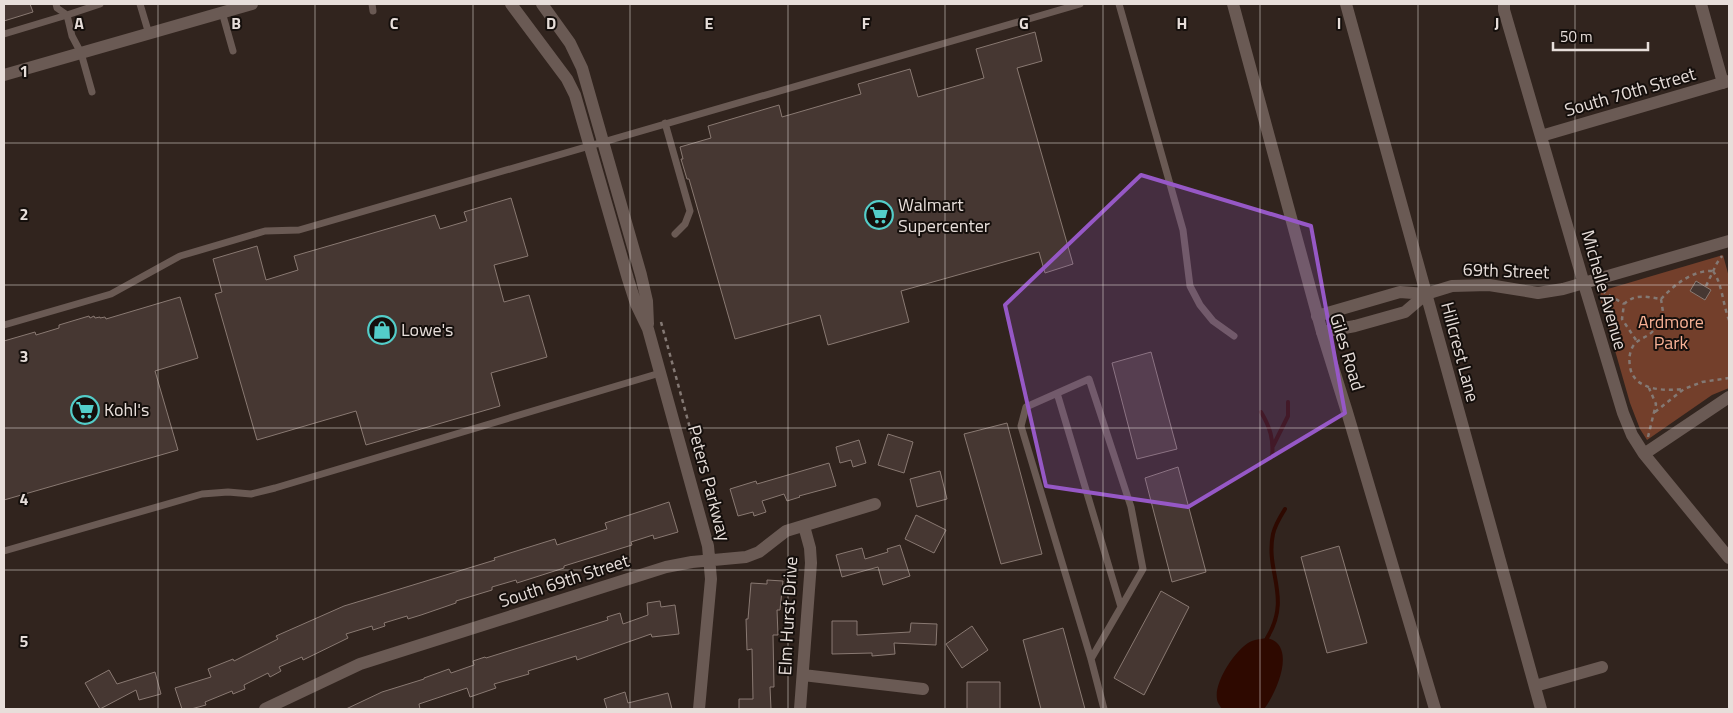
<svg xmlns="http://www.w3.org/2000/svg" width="1733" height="713" viewBox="0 0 1733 713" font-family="'Titillium Web',sans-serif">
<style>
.green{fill:#733f2b}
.water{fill:#2e0900}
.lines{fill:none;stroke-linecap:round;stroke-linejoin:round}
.stream{stroke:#2e0900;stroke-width:4}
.building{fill:#463732;stroke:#897972}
.path{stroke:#847974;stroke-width:2.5;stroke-dasharray:4 4;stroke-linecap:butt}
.lane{stroke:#6a5a54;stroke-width:7}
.street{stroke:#6a5a54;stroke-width:12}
.secondary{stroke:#6a5a54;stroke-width:12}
.marked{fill:#9658c6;fill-opacity:0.2;stroke:#9658c6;stroke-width:4;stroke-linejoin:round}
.grid{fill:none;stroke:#e7deda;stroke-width:1;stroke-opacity:0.55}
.labels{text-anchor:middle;stroke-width:4;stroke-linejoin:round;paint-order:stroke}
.street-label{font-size:18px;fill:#e7deda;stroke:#150f0c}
.poi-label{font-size:18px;fill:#e7deda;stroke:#150f0c;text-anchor:start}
.park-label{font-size:18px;fill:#f7b195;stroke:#150f0c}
.grid-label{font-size:16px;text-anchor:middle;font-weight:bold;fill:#e7deda;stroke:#150f0c;stroke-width:4;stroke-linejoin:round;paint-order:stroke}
</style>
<rect width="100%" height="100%" fill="#31241e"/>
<path class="green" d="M1723,255L1729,277V388L1712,395L1647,440L1640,429L1630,403L1600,298L1601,291Z"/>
<path class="water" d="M1267,638C1298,645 1276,694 1264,709H1222C1220,706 1217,702 1217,699C1214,682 1235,651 1248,643C1254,639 1261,639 1267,638Z"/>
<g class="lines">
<path class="stream" d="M1261,412C1270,427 1274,440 1272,457
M1273,446L1288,416V402
M1267,638C1292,597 1265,572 1273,534C1275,525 1280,517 1285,509"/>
</g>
<path class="building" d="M4,4H30L33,12L4,21Z
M1035,32L1042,61L1017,68L1073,264L1045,273L1039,252L901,291L909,322L828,345L820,315L735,339L689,179H687L681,159H683L680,147L711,138L708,126L779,105L782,117L861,94L858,84L910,69L918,97L984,78L976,49Z
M511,198L528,256L494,265L504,302L529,295L547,357L491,373L500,406L366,445L356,411L257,440L215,294L222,292L213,259L257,246L266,280L298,270L294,256L435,215L440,229L467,221L464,212Z
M1696,281L1711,290L1705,300L1690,291Z
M180,297L198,358L155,371L178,450L4,500V341L35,332L36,335L59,328V325L89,316L90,318L94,316L95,318L100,317V318L105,317L106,319Z
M1151,352L1177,449L1137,459L1112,363Z
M1007,423L1042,554L1001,564L964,434Z
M888,434L913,442L904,473L878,465Z
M859,440L866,463L853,467L851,460L840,463L836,447Z
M829,463L836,486L799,496L800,497L787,501L784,494L762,501L766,512L754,516L753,512L738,516L730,489L756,481L757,484Z
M1178,467L1206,572L1172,582L1145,478Z
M940,471L947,499L917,507L910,479Z
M669,502L678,532L654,539L653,535L631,542L632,545L564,566V568L517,583L516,580L492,587V590L456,601V603L421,615L408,619L407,616L384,623L385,626L373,630L372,626L346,634L348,638L303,660L302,657L279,667L281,671L270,677L268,673L244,685L245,689L233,694L232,691L205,702L206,705L191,709H182L175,688L211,677L208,669L233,659L234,661L278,639L276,636L344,606L495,560L494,558L555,539L557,545L607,529L605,523Z
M916,515L946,530L934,553L905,539Z
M900,545L910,576L883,585L878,567L842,577L836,555L862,548L865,559L888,552L887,549Z
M1339,546L1367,643L1327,653L1301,557Z
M767,580L783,581L780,610H777L778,635H773L774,687H770L771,709H739V699H753L752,649L747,650L746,619H748L751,583L767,584Z
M1161,591L1189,607L1144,695L1114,678Z
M660,601L661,607L675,605L679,634L652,637L651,634L577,660L576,656L528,671L529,674L494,684L496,688L470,697L467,688L419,704L420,709H346L382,692L424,679V678L449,669L451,673L474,665L473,661L485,657L486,658L608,620L607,617L620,613L623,624L648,615L647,603Z
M832,621H857V635L910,632L911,623L937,624L936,645L894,643L895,654L872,656V653L832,654Z
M972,626L988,650L962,668L946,644Z
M1063,628L1085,709H1041L1023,640Z
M109,670L117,684L155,672L161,694L139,700L136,690L100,709L85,683Z
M967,682H1000V709H967Z
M625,692L628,703L668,693L672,709H607L604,699Z"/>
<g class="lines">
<path class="path" d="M1713,271C1722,283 1723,305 1729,320
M1706,286L1717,263L1722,256
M1602,291L1624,304
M1661,299C1675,284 1693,270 1713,271
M1661,299L1663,312
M661,322L696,450
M1653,331C1646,339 1637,338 1632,348C1629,355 1629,360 1630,367C1634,391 1665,391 1684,389
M1636,340L1622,319L1624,304C1636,293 1647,297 1661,299
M1655,412L1684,389L1702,382L1729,378
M1648,437L1656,404L1649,388"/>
<path class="lane" d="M56,4L57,8L67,15L100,4
M140,4L149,34
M372,4L373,11
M1119,4L1183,230L1190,286L1200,305L1213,321L1234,336
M222,12L233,51
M4,34L67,15L72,36L81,53L92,92
M665,123L690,211L685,224L675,234
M4,325L111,294L180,256L265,231L299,230L1080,4
M1057,393L1121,607
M4,551L202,494L228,492L251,494L275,488L660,373
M1091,659L1143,569L1131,507L1089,379L1026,407L1021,426L1091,659L1104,709"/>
<path class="street" d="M511,4L567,79L575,95L628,279L636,304L648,329L708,546L711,579L699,709
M542,4L570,43L582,68L641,275L647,301L648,324
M1346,4L1541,709
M1504,4V10L1584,284L1623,413L1632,435L1644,454L1729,558
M1701,4L1723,83
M4,75L252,4
M1541,136L1729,81
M1317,316L1400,292L1426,294L1452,286L1489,285L1538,293L1563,289L1729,241
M1322,332L1355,326L1405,312L1426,294
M1644,454L1729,397
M803,675L923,689
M1535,686L1602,667
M265,709L360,664L666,567L692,562L746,557L759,552L786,531L875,504
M800,709L811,563L810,548L804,526"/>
<path class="secondary" d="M1233,4L1322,332L1347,412L1435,709"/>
</g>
<path class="marked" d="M1141,175L1311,226L1345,413L1188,507L1046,486L1005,305Z"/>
<path class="grid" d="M158,4V709M315,4V709M473,4V709M630,4V709M788,4V709M945,4V709M1103,4V709M1260,4V709M1418,4V709M1575,4V709M4,143H1729M4,285H1729M4,428H1729M4,570H1729"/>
<defs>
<symbol id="supermarket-ring" viewBox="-11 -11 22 22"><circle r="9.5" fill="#150f0c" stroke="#53cdc9" stroke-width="1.5"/><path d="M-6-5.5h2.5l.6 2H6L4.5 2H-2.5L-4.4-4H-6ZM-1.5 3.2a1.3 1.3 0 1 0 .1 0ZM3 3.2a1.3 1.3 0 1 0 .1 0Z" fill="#53cdc9"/></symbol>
<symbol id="shop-ring" viewBox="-11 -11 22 22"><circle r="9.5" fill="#150f0c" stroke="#53cdc9" stroke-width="1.5"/><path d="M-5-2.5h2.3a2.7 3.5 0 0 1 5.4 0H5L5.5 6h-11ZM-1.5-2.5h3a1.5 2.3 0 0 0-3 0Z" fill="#53cdc9"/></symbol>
</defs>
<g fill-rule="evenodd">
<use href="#supermarket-ring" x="863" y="199" width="32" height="32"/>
<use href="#shop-ring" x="366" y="314" width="32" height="32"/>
<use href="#supermarket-ring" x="69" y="394" width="32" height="32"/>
</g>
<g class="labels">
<g class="street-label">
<text transform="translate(1630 92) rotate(-16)" y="6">South 70th Street</text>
<text transform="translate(1506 271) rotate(2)" y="6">69th Street</text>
<text transform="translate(1604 290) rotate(74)" y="6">Michelle Avenue</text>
<text transform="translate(1347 352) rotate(73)" y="6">Giles Road</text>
<text transform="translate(1460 352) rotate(75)" y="6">Hillcrest Lane</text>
<text transform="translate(709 483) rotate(75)" y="6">Peters Parkway</text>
<text transform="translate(564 581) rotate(-18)" y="6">South 69th Street</text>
<text transform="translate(788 616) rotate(-87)" y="6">Elm Hurst Drive</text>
</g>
<g class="poi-label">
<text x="898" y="211">Walmart<tspan x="898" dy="21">Supercenter</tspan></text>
<text x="401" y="336">Lowe's</text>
<text x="104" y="416">Kohl's</text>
</g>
<g class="park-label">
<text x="1671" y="328">Ardmore<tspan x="1671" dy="21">Park</tspan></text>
</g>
</g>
<g class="grid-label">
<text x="79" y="29">A</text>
<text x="236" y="29">B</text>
<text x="394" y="29">C</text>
<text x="551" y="29">D</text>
<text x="709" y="29">E</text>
<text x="866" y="29">F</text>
<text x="1024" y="29">G</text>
<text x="1182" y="29">H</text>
<text x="1339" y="29">I</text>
<text x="1497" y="29">J</text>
<text x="24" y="77">1</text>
<text x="24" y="220">2</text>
<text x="24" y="362">3</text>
<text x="24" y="505">4</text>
<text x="24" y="647">5</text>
</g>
<rect width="1733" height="713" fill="none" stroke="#e7deda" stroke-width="10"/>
<path d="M1553 42v8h95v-8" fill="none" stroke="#e7deda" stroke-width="2.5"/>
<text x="1560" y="42" font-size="15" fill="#e7deda" stroke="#150f0c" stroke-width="4" paint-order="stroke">50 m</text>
</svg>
